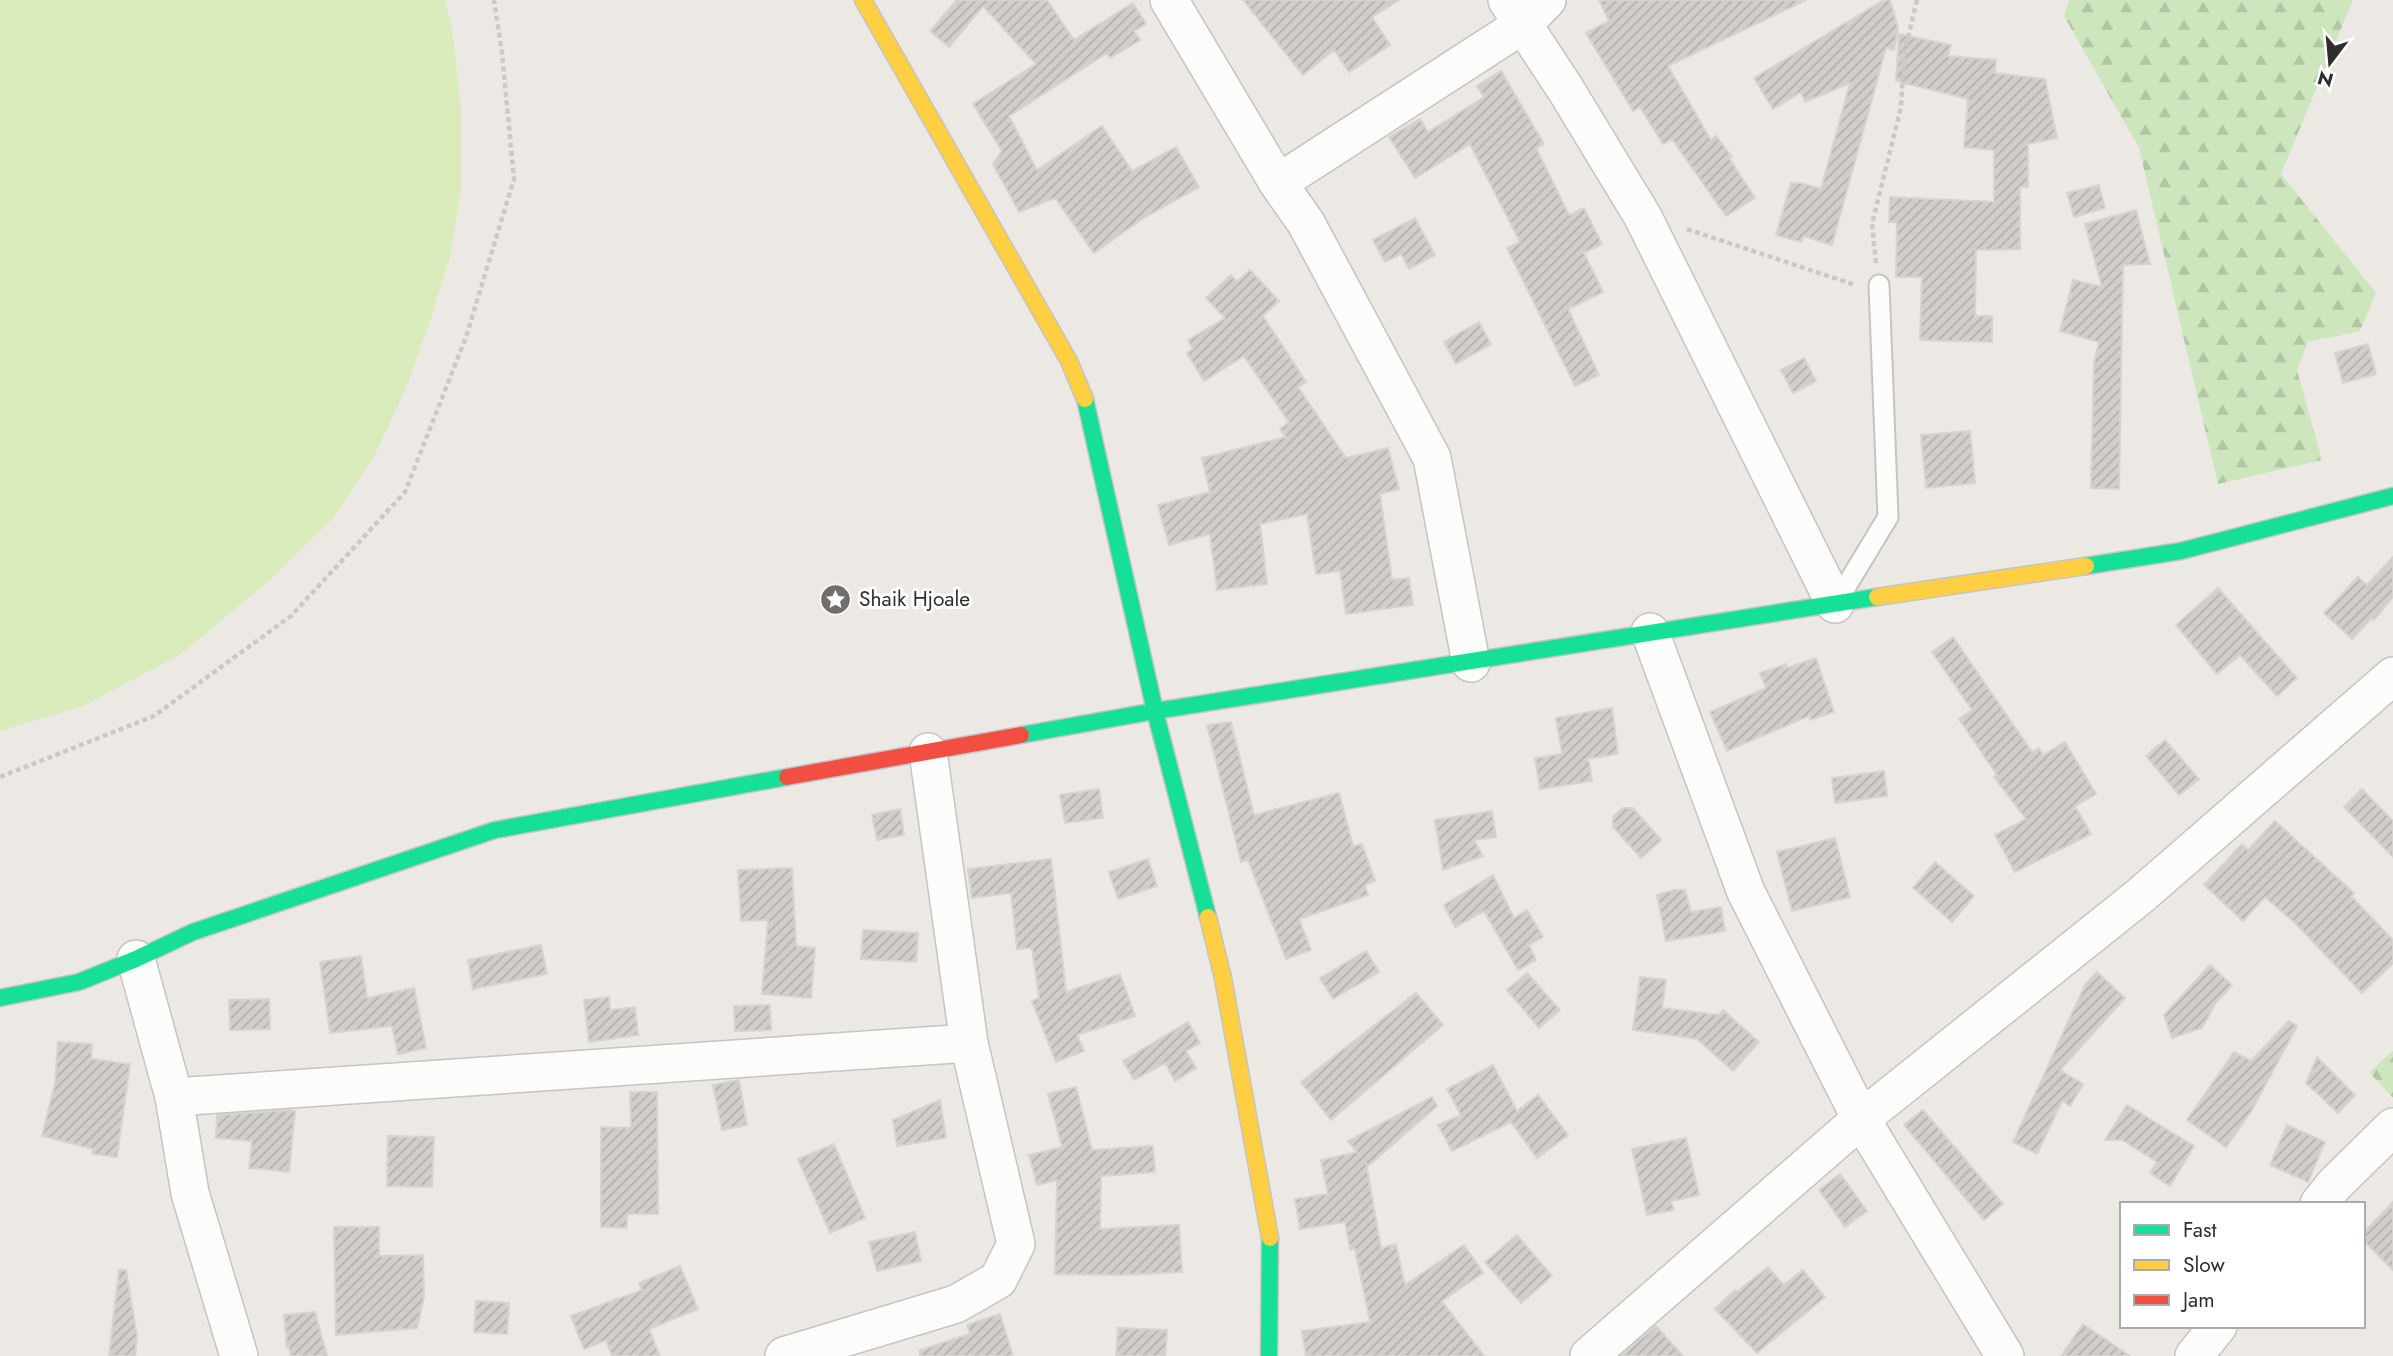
<svg xmlns="http://www.w3.org/2000/svg" width="2393" height="1356" viewBox="0 0 2393 1356" font-family="Jost,sans-serif">
<style>
.forest{fill:url(#forest-firs)}
.pitch{fill:#d9eabb}
.building{fill:url(#building-hatch);stroke:#d7d4d0;stroke-width:2}
.lines{fill:none;stroke-linecap:round;stroke-linejoin:round}
.lane-casing{stroke:#c5c4c5;stroke-width:23}
.street-casing{stroke:#c5c4c5;stroke-width:40}
.fast-casing{stroke:#c5c4c5;stroke-width:19}
.slow-casing{stroke:#c5c4c5;stroke-width:19}
.jam-casing{stroke:#c5c4c5;stroke-width:19}
.path{stroke:#c9c9c8;stroke-width:4.5;stroke-dasharray:5 3.5;stroke-linecap:butt}
.lane{stroke:#fcfcfb;stroke-width:19}
.street{stroke:#fcfcfb;stroke-width:37}
.fast{stroke:#16e098;stroke-width:16}
.slow{stroke:#ffcf43;stroke-width:16}
.jam{stroke:#f24e42;stroke-width:16}
.labels{text-anchor:middle;stroke-width:6;stroke-linejoin:round;paint-order:stroke}
.poi-label{font-size:21px;fill:#2e2e2e;stroke:#fff;text-anchor:start}
</style>
<defs>
<pattern id="forest-firs" width="22" height="20" patternUnits="userSpaceOnUse" patternTransform="scale(1.75)"><rect width="22" height="20" fill="#cee6be"/><path d="M5 1l3.5 6h-7zM16 11l3.5 6h-7z" fill="#b1c6a4"/></pattern>
<pattern id="building-hatch" width="6" height="6" patternUnits="userSpaceOnUse" patternTransform="scale(1.75)"><rect width="6" height="6" fill="#d1cecb"/><path d="M-1 1l2-2M0 6l6-6M5 7l2-2" fill="none" stroke="#b4b1af"/></pattern>
</defs>
<rect width="100%" height="100%" fill="#ece8e4"/>
<path class="forest" d="M2069,0H2353L2281,174L2376,293L2360,331L2308,342L2297,370L2322,460L2218,484L2139,148L2064,16Z
M2393,1051V1098L2369,1072Z"/>
<path class="pitch" d="M0,0H445L452,30L461,108V189L451,253L430,321L404,393L373,458L333,518L271,579L181,654L83,706L0,731Z"/>
<path class="building" d="M957,0H1047L1074,40L1133,3L1146,24L1134,31L1140,40L1110,58L1107,53L1009,116L1037,170L1102,126L1132,171L1176,147L1199,187L1142,219L1094,253L1055,198L1019,212L993,164L1002,151L973,104L1036,64L983,6L949,47L930,31Z
M1243,0H1399L1372,17L1390,45L1349,72L1334,50L1303,75Z
M1599,0H1806L1668,66L1711,140L1716,136L1732,157L1729,158L1755,198L1726,216L1672,139L1663,144L1640,107L1633,111L1586,33L1609,21Z
M1884,0H1890L1898,28L1894,50L1886,48L1832,245L1803,236L1801,242L1776,235L1791,183H1801L1821,189L1850,83L1805,102L1801,92L1773,109L1754,78Z
M1899,34L1951,45L1948,56L1996,60L1995,73L2045,79L2057,138L2028,144V187H2020V249L1976,250L1975,316H1992V342L1920,340L1922,277H1896L1897,222H1889L1890,197L1994,202V150L1964,147L1968,99L1896,81Z
M1501,71L1544,144L1536,148L1569,215L1584,208L1602,244L1584,253L1603,292L1568,309L1599,375L1575,386L1507,248L1520,242L1470,144L1415,178L1389,137L1420,119L1428,132L1484,97L1477,86Z
M2099,185L2105,208L2074,217L2067,193Z
M2136,210L2150,264L2123,265L2119,489L2091,488L2094,363L2099,342L2060,331L2073,280L2102,287L2085,224Z
M1415,218L1435,255L1409,269L1401,254L1385,262L1373,240Z
M1250,270L1279,301L1263,316L1306,382L1298,387L1346,458L1388,448L1399,489L1380,494L1392,580L1409,578L1413,605L1346,614L1340,571L1316,574L1307,514L1260,524L1267,584L1217,590L1210,534L1169,545L1158,505L1210,492L1202,458L1286,437L1280,429L1289,422L1244,356L1204,381L1187,353L1193,349L1188,340L1225,318L1206,298L1231,275L1237,282Z
M1479,322L1491,344L1456,364L1444,342Z
M2368,344L2376,374L2343,383L2335,353Z
M1804,358L1816,381L1793,393L1781,370Z
M1970,431L1975,483L1926,488L1921,435Z
M2393,557V597L2374,620L2372,618L2352,639L2324,613L2358,577L2367,585Z
M2218,588L2297,678L2277,696L2240,655L2217,674L2176,625Z
M1953,637L2032,752L2039,748L2043,755L2065,742L2096,794L2075,806L2091,834L2015,872L1995,835L2026,819L1994,777L1997,775L1959,719L1972,710L1932,652Z
M1816,658L1834,712L1810,720L1809,716L1727,751L1710,712L1766,688L1760,673L1786,664L1787,668Z
M1612,708L1618,754L1586,759L1589,762L1592,781L1540,789L1535,758L1562,754L1556,718Z
M1231,722L1254,815L1339,793L1353,846L1362,844L1375,881L1365,885L1368,895L1299,919L1311,950L1286,959L1248,860L1241,862L1207,725Z
M2165,740L2199,779L2179,795L2146,756Z
M1884,771L1887,796L1835,803L1832,778Z
M1099,789L1103,818L1065,823L1060,795Z
M2362,789L2393,821V857L2344,807Z
M1623,808H1633L1661,840L1641,858L1613,827V817Z
M900,809L904,835L877,840L872,815Z
M1492,811L1496,837L1474,840L1483,856L1443,870L1435,820Z
M2275,821L2354,893L2351,896L2393,940V963L2362,993L2295,923L2265,897L2243,921L2204,885L2242,844L2248,850Z
M1835,838L1850,897L1792,911L1777,852Z
M1051,859L1066,992L1120,974L1135,1016L1077,1035L1084,1051L1056,1062L1032,1001L1039,998L1032,948L1017,949L1011,893L972,898L968,869Z
M1148,859L1157,886L1118,899L1109,872Z
M1935,862L1974,896L1952,922L1913,888Z
M792,868L796,946L815,948L811,998L762,994L768,920L741,921L738,870Z
M1493,875L1514,918L1527,910L1543,937L1529,945L1536,960L1518,970L1484,911L1455,927L1444,905Z
M1674,890H1685L1691,912L1721,907L1725,931L1666,941L1657,895Z
M863,930L918,933L916,962L861,959Z
M541,945L547,974L473,989L468,960Z
M1366,951L1379,972L1333,999L1320,978Z
M361,956L367,998L414,988L426,1048L398,1054L392,1026L330,1033L320,962Z
M2210,965L2232,985L2215,1004L2202,1028L2172,1038L2164,1015Z
M2097,972L2125,998L2060,1070L2083,1084L2070,1106L2062,1101L2037,1154L2013,1142L2085,985Z
M1527,973L1560,1010L1539,1028L1507,990Z
M1640,977L1666,980L1662,1008L1719,1015L1723,1010L1759,1042L1733,1071L1697,1039L1633,1030Z
M1416,993L1443,1025L1331,1120L1301,1082Z
M609,997L610,1010L635,1007L638,1035L589,1042L584,1000Z
M269,999L270,1029L230,1030L229,1000Z
M770,1005L771,1030L735,1031L734,1006Z
M2289,1021L2297,1026L2252,1110L2226,1147L2187,1120L2234,1052L2251,1061Z
M1188,1022L1200,1043L1186,1051L1196,1068L1175,1081L1165,1063L1134,1080L1123,1061Z
M58,1042L92,1044L91,1059L130,1064L117,1157L92,1154L93,1149L42,1136L55,1083Z
M2317,1057L2355,1095L2338,1113L2306,1083Z
M1493,1065L1517,1111L1538,1095L1568,1135L1537,1158L1511,1122L1452,1151L1438,1125L1461,1115L1447,1089Z
M739,1080L747,1125L722,1130L713,1085Z
M1076,1087L1092,1150L1153,1146L1155,1172L1101,1176L1100,1229L1179,1225L1182,1272L1119,1275L1055,1274L1057,1180L1037,1185L1029,1155L1062,1147L1048,1094Z
M630,1092H657L658,1214H627V1228L601,1227V1127L631,1128Z
M1432,1097L1437,1106L1368,1166L1366,1163L1381,1248L1396,1244L1405,1285L1464,1245L1483,1273L1442,1301L1484,1356H1306L1302,1331L1370,1322L1355,1249L1350,1250L1345,1222L1300,1229L1295,1199L1328,1194L1321,1160L1357,1152L1348,1141Z
M940,1100L946,1138L897,1146L893,1120Z
M2127,1105L2194,1146L2170,1186L2150,1173L2157,1162L2122,1140H2105Z
M290,1110L295,1111L289,1172L249,1168L252,1141L216,1138L217,1115Z
M1923,1110L2003,1204L1984,1220L1904,1125Z
M2287,1125L2325,1142L2308,1182L2270,1165Z
M388,1136L434,1137L432,1187L387,1186Z
M1686,1138L1699,1195L1671,1201L1674,1210L1647,1215L1632,1149Z
M834,1144L865,1218L830,1233L798,1159Z
M1840,1174L1867,1211L1845,1227L1819,1190Z
M2393,1202V1270L2363,1240V1233Z
M334,1227H379V1256L423,1255L424,1297L417,1328L336,1335Z
M915,1232L921,1261L877,1271L869,1242Z
M1517,1235L1552,1276L1521,1303L1485,1262Z
M680,1266L698,1309L649,1329L660,1356H612L606,1340L584,1349L571,1316L642,1290L639,1283Z
M1768,1267L1784,1285L1803,1270L1825,1297L1757,1353L1715,1309L1735,1290L1737,1292Z
M119,1270H126L137,1336L135,1356H109Z
M476,1301L509,1303L507,1334L474,1332Z
M315,1312L327,1356H291L289,1348H287L284,1315Z
M1000,1314L1013,1356H920V1350L970,1334L967,1325Z
M2083,1324L2130,1356H2061Z
M1656,1326L1683,1356H1621L1638,1341Z
M1118,1328L1167,1330L1165,1356H1116Z"/>
<g class="lines">
<defs>
<path id="lane" d="M1836,603L1888,517L1879,285"/>
<path id="street" d="M1169,0L1278,183L1306,223L1432,458L1471,663
M1507,0L1566,90L1643,217L1835,604
M1278,183L1522,25L1547,0
M1650,632L1746,892L1861,1119L2005,1356
M136,959L174,1097L190,1193L239,1356
M174,1097L969,1043
M2319,1204L2334,1185L2393,1127
M784,1356L956,1304L998,1280L1016,1244L969,1043L928,752
M1589,1356L1861,1119L2140,896L2393,676
M2194,1356L2218,1326"/>
<path id="fast" d="M1085,399L1155,711L1208,917
M2086,566L2181,551L2393,496
M1021,735L1155,711L1877,597
M0,998L79,982L136,959L193,932L495,830L787,777
M1269,1356L1270,1238"/>
<path id="slow" d="M863,0L1069,361L1085,399
M1877,597L2086,566
M1208,917L1223,978L1270,1238"/>
<path id="jam" d="M787,777L1021,735"/>
</defs>
<use href="#lane" class="lane-casing"/>
<use href="#street" class="street-casing"/>
<use href="#fast" class="fast-casing"/>
<use href="#slow" class="slow-casing"/>
<use href="#jam" class="jam-casing"/>
<path class="path" d="M1687,229L1855,285
M1876,263L1872,224L1901,107L1904,54L1917,0
M0,777L154,716L291,616L405,492L466,337L514,179L502,53L494,0"/>
<use href="#lane" class="lane"/>
<use href="#street" class="street"/>
<use href="#fast" class="fast"/>
<use href="#slow" class="slow"/>
<use href="#jam" class="jam"/>
</g>
<defs>
<symbol id="sight-disc" viewBox="-11 -11 22 22"><circle r="9.5" fill="#706f6e" stroke="#fff"/><path d="M0-6L1.8-2.2L6-1.7L2.9 1.2L3.7 5.4L0 3.3L-3.7 5.4L-2.9 1.2L-6-1.7L-1.8-2.2Z" fill="#fff"/></symbol>
</defs>
<g fill-rule="evenodd">
<use href="#sight-disc" x="818" y="582" width="35" height="35"/>
</g>
<g class="labels">
<g class="poi-label">
<text x="859" y="606">Shaik Hjoale</text>
</g>
</g>
<rect x="2120" y="1202" width="245" height="126" fill="#ffffff" stroke="#ababab" stroke-width="2"/>
<rect x="2134" y="1225" width="35" height="10" fill="#16e098" stroke="#ababab" stroke-width="2"/>
<text x="2183" y="1237" font-size="21" fill="#2e2e2e">Fast</text>
<rect x="2134" y="1260" width="35" height="10" fill="#ffcf43" stroke="#ababab" stroke-width="2"/>
<text x="2183" y="1272" font-size="21" fill="#2e2e2e">Slow</text>
<rect x="2134" y="1295" width="35" height="10" fill="#f24e42" stroke="#ababab" stroke-width="2"/>
<text x="2183" y="1307" font-size="21" fill="#2e2e2e">Jam</text>
<g transform="translate(2330 63) rotate(196)" stroke="#ffffff" stroke-width="5" paint-order="stroke">
<path d="M0-5L12 26L0 18L-12 26Z" fill="#2e2e2e"/>
<text y="-10" font-size="19" font-weight="bold" text-anchor="middle" fill="#2e2e2e">N</text>
</g>
</svg>
